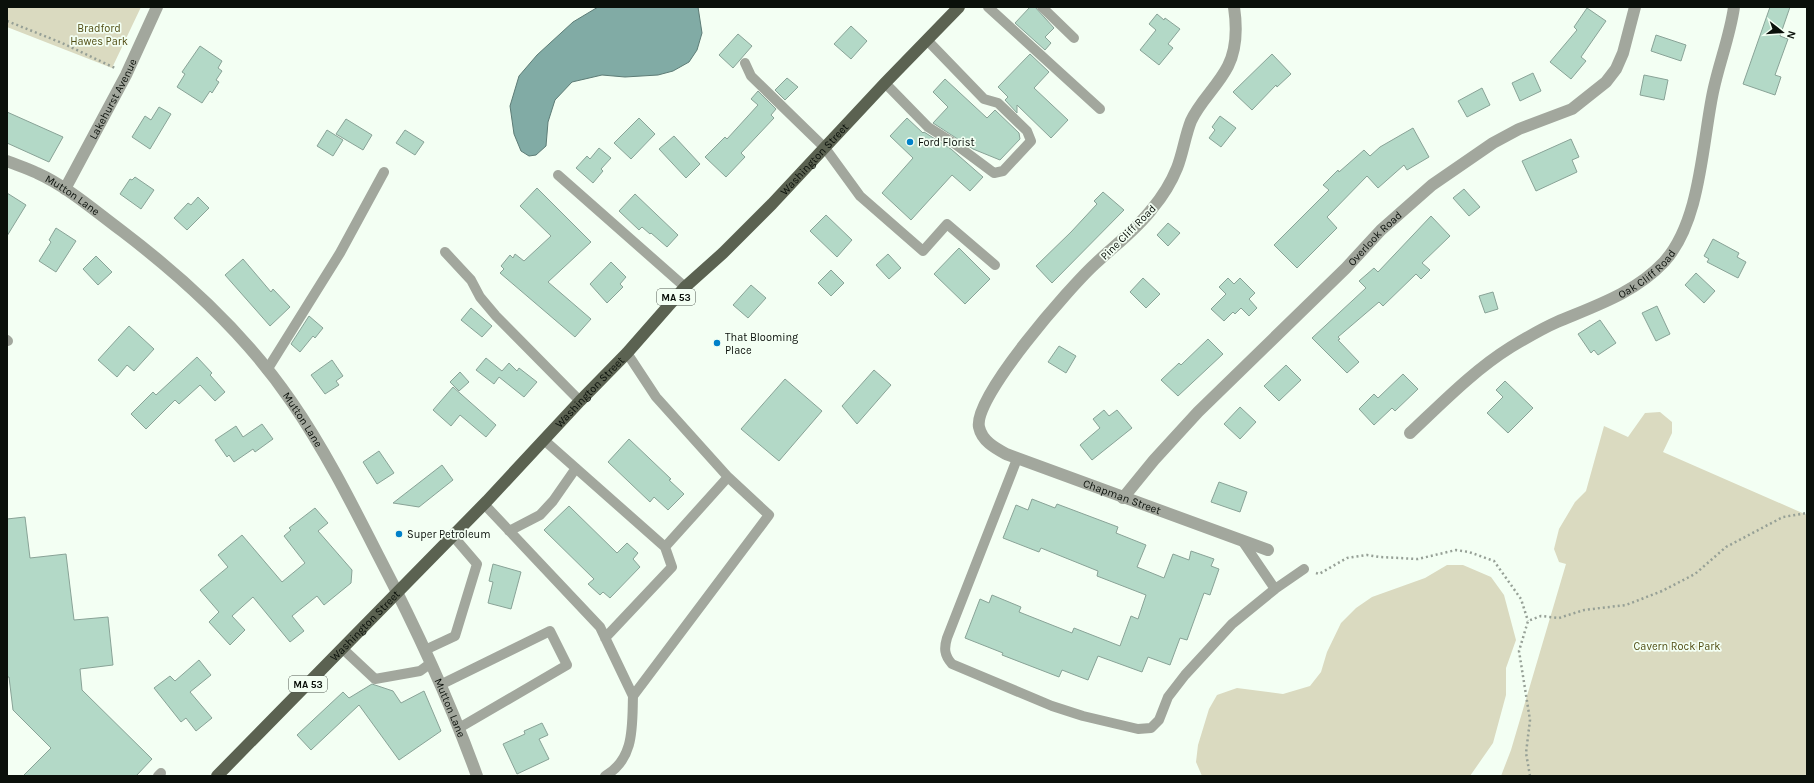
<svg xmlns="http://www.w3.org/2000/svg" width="1814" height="783" viewBox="0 0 1814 783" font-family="Karla,sans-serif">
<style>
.green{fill:#dadac0}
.water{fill:#81aba5;stroke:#5d7c76}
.building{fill:#b3d9c7;stroke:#89a397}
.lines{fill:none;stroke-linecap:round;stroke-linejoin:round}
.path{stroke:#96a096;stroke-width:2.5;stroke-dasharray:2 3;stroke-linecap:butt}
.service{stroke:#a2a79d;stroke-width:10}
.minor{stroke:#a2a79d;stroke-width:12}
.tertiary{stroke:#a2a79d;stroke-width:12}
.primary{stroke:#5b6251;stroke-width:12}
.poi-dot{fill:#0081c9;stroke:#f3fff3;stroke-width:1.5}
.labels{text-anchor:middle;stroke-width:3.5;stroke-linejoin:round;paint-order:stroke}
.shield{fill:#f3fff3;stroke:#505850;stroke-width:1}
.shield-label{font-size:10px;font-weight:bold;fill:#0a100a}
.park-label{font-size:11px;fill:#514e14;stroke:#f3fff3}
.street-label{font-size:11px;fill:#0a100a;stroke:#f3fff3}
.poi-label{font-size:11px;fill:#0a100a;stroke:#f3fff3;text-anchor:start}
</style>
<rect width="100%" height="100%" fill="#f3fff3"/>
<path class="green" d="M7,7H141L112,68L7,27Z
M1660,412L1672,422V433L1663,452L1807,515V776H1501L1511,750L1566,564L1559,562L1554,549L1559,529L1575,502L1586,491L1604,426L1628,437L1645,413Z
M1447,565H1463L1491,577L1504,595L1516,640L1506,668V695L1493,743L1470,776H1202L1196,762L1198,745L1209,709L1217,695L1237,688L1283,694L1310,686L1321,672L1327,652L1341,623L1356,608L1372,597L1425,578Z"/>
<path class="water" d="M598,7H698L702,33L697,50L689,62L673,71L658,75L625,77L602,75L572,82L555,100L548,122L546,146L536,155L529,156L521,151L514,134L510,106L519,76L537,55L573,22Z"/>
<path class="building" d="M1030,7H1035L1054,28L1045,37L1051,43L1045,50L1015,23Z
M1770,7H1790L1780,36L1788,39L1775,75L1781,77L1775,95L1743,84Z
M1587,8L1606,21L1581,57L1586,61L1571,79L1550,62L1577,30L1574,27Z
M1157,14L1164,20L1165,18L1180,29L1168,44L1173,48L1159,65L1140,50L1156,30L1149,24Z
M851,26L867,41L851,59L834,44Z
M738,34L752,46L733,68L719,55Z
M1656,35L1686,45L1681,61L1651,51Z
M200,46L222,61L218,68L222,71L216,80L219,82L212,93L210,91L202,103L177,87L185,74L182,72Z
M1030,54L1049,72L1034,88L1068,120L1051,138L1017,105V113L1005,100L1008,97L998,87Z
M1272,54L1291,74L1277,87L1276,85L1252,110L1233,92Z
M1533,73L1541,91L1520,101L1512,83Z
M1644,75L1668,80L1664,100L1640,95Z
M787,78L798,87L785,100L775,90Z
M945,79L987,118L995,110L1019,133L1020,139L1000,160L973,149L933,123L948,107L933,92Z
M1482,88L1490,105L1467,117L1458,101Z
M758,91L776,109L771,115L774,118L741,153L745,157L726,177L705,157L725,137L727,139L758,105L751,99Z
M159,107L171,114L150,149L132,137L145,116L151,120Z
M7,112L63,137L49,162L7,143Z
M1220,116L1236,128L1221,147L1209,138L1215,130L1212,127Z
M639,118L655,134L631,159L614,143Z
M907,118L923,133L924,132L951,149L983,177L970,191L952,175L911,220L882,193L913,158L890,136Z
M346,119L372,135L363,150L336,134Z
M1413,128L1429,157L1407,170L1404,165L1378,188L1367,176L1327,217L1337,228L1297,268L1274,245L1329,190L1323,185L1338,170L1339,172L1364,150L1370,156L1380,147Z
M327,130L343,140L333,156L317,146Z
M405,130L424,142L415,155L396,143Z
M674,136L700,164L686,178L659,149Z
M1571,139L1579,157L1572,160L1577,172L1536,191L1522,161Z
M599,148L611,158L601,169L603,171L593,183L576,168L587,156L590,159Z
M135,177L154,190L141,209L120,194L130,179L132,180Z
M537,188L591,242L548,282L591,319L575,337L500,273L504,269L501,266L510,255L513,258L515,254L524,261L551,236L520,206Z
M1464,189L1480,207L1469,216L1453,198Z
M1103,192L1124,210L1052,283L1036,266L1071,232L1097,204L1094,201Z
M7,193L26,205L7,236Z
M635,194L678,235L667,247L651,233L650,234L642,227L639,230L619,211Z
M198,197L209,208L187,230L174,218L188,203L191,205Z
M826,215L852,240L837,257L810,231Z
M1431,216L1450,236L1422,263L1430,270L1421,279L1416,274L1383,306L1379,302L1338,337L1340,339L1338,340L1359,362L1347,373L1312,338L1366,288L1359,281L1374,268L1378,272Z
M1168,223L1180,233L1168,246L1157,235Z
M56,228L76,241L56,272L39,261L51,242L49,240Z
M1713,239L1739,253L1737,257L1746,262L1738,278L1707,262L1709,259L1704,256Z
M959,248L990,279L965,304L934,274Z
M888,254L901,268L889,279L876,265Z
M96,256L112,272L98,285L83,269Z
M243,259L271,292L273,289L290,307L270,326L225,275Z
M611,262L626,277L620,284L623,287L607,303L590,284Z
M831,270L844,283L831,296L818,283Z
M1696,273L1715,291L1704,303L1685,285Z
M1143,278L1160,294L1146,308L1130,292Z
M1228,278L1234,284L1240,278L1255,293L1249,299L1257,308L1249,316L1241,308L1235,314L1233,312L1224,321L1211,309L1226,294L1219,287Z
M751,285L766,298L748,318L733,305Z
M1493,292L1498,309L1485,313L1479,296Z
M1657,306L1670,334L1656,341L1642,313Z
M471,308L492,326L482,337L461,320Z
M309,316L323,328L315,338L313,336L300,352L291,344Z
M1600,320L1616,343L1598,355L1594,350L1591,353L1578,334Z
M129,326L154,349L134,371L127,365L117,377L98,360Z
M1208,339L1223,354L1178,396L1161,380L1179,363L1181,365Z
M1059,346L1076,356L1066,373L1048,362Z
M197,357L212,373L210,375L225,392L215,401L200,385L179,404L175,400L146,429L131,414L153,392L156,395Z
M486,358L502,371L509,363L517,371L519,368L537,382L524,397L499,377L494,384L476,370Z
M332,360L343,376L336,381L339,385L325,394L311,375Z
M1286,365L1301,380L1279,401L1264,386Z
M874,370L891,385L857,424L842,406Z
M460,372L469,382L459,391L450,382Z
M1403,374L1418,389L1395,411L1392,408L1374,425L1359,409L1374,394L1378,398Z
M785,379L822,411L779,461L741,429Z
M1505,381L1533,408L1508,433L1487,413L1503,397L1496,390Z
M453,387L496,425L486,437L460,415L451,426L433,410Z
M1240,407L1256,422L1240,439L1224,424Z
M1104,410L1109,416L1117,410L1132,428L1092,460L1080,445L1100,428L1093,419Z
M262,424L273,439L255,452L253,449L234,462L229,455L227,457L215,440L236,426L243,437Z
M629,439L671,479L669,480L684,494L668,510L654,497L650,502L608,462Z
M379,451L394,473L377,484L363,462Z
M442,465L453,480L419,507L393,503Z
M1219,482L1247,492L1240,512L1211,502Z
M1032,499L1055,508L1057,504L1118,527L1116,533L1146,545L1137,567L1164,578L1173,554L1189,560L1191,551L1214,559L1211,566L1219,569L1210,595L1204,593L1187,640L1180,638L1170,665L1148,657L1142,672L1098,656L1088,680L1062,670L1059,677L1002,655L1003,653L965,638L980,599L989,603L992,595L1021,607L1019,612L1072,633L1074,628L1120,646L1131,616L1138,619L1146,595L1097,576L1098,571L1041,548L1039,552L1003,538L1016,505L1028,510Z
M569,506L617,553L627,543L638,553L633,559L640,567L610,598L603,592L600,595L588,584L594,579L544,530Z
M315,508L328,523L318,531L352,570L351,583L324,605L317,596L292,616L304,631L290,642L253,597L232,616L245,630L230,645L209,622L219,612L200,590L228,567L218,555L242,535L282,582L305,563L284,536L291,530L289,528Z
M25,517L30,558L66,554L74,620L108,617L113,665L80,669L82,690L152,759L136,776H23L51,748L13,710L9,677H7V519Z
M493,564L521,572L511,609L488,603L493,582L489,581Z
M199,660L211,675L190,692L212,718L196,731L186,718L181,722L154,688L170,676L175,681Z
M372,684L393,691L401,703L424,691L441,731L399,760L359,705L311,750L297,735L343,692L349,698Z
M542,723L548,735L539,739L549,759L517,774L503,744L525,734L524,731Z"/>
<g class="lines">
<path class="path" d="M7,21L62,43L115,68
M1316,573L1319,574L1347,558L1367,555L1380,557L1418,559L1456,550L1469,552L1494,561L1521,599L1528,621
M1530,776L1526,753L1530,720L1519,651L1528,621L1541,616L1559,618L1584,610L1626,605L1662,591L1695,574L1726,547L1783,517L1807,513"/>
<path class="service" d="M988,7L1100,109
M1042,7L1074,38
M745,63L751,76L825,148L860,196L923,251L947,224L995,265
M885,83L928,127L955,144L994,173L1003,171L1031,141L1027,131L998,103L984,99L927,40
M558,175L685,287
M445,252L471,280L480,297L496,316L580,401
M7,340L8,341
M627,353L656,397L728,477
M267,370L340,253L384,172
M1017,459L947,638C944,648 944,655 952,664L1052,706L1083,716L1138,729L1151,728L1159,720L1168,697L1185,675L1232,624L1275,589L1243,542
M484,504L600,627L633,696L769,515L728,477L665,547L544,440
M509,531L540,515L553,501L576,468
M1275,589L1304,569
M605,638L672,567L665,547
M343,649L375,679L420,671L431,663
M425,650L455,636L477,564L453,536
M440,685L550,631L567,665L459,728
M158,776L161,773
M605,776C635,759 632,726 633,696"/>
<g class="minor">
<path id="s1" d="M1234,7C1237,27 1237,48 1228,66C1218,86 1200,101 1191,121C1185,136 1183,153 1177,168C1171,183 1162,197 1152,209C1136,230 1114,246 1095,264C1071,286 973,397 979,427C982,441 995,448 1006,454L1268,550"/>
<path id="s2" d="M65,189L126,75L157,7"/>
<path id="s3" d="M1410,433C1442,403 1474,370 1511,347C1526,338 1541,329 1557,322C1595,306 1635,293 1664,262C1701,221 1702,144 1713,92C1719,63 1730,36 1734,7"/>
<path id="s4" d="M1123,498L1154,460L1198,412L1346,268L1381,230L1432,185L1493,143L1519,129L1572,109L1606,82L1616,69L1623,53L1635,7"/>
</g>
<path class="tertiary" id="s5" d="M7,161C17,165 27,168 37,173C68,187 95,211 122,231C185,279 246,335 291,401C325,450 352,504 379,557C416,628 450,701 477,776"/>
<path class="primary" id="s6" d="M217,776L487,501L580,401L627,353L685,287L723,253L772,204L885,83L959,7"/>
</g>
<g class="poi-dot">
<circle cx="910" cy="142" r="4"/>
<circle cx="717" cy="343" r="4"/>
<circle cx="399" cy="534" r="4"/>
</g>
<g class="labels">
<g class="shield">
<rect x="657" y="289" width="38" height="16" rx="3"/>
<rect x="289" y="676" width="38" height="16" rx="3"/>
</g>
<g class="shield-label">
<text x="676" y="301">MA 53</text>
<text x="308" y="688">MA 53</text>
</g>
<g class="park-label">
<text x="99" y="32">Bradford<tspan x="99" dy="13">Hawes Park</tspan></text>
<text x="1677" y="650">Cavern Rock Park</text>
</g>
<g class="street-label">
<text dy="4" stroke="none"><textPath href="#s2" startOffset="102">Lakehurst Avenue</textPath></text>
<text dy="4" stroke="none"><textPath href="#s6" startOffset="859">Washington Street</textPath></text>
<text dy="4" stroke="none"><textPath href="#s5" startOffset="74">Mutton Lane</textPath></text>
<text transform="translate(1128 232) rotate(-45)" y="4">Pine Cliff Road</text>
<text dy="4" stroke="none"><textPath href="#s4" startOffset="362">Overlook Road</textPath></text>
<text dy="4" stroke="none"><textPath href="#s3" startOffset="288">Oak Cliff Road</textPath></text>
<text dy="4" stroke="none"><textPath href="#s6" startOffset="535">Washington Street</textPath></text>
<text dy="4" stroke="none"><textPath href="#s5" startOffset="398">Mutton Lane</textPath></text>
<text dy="4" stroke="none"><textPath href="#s1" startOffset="669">Chapman Street</textPath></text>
<text dy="4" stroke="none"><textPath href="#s6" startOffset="211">Washington Street</textPath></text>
<text dy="4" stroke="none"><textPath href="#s5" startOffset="722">Mutton Lane</textPath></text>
</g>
<g class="poi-label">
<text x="918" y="146">Ford Florist</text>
<text x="725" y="341">That Blooming<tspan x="725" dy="13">Place</tspan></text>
<text x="407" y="538">Super Petroleum</text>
</g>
</g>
<rect width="1814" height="783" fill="none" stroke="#0a100a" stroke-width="16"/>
<g transform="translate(1782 32) rotate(107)" stroke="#f3fff3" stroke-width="3" paint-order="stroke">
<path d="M0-3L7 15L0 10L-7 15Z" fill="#0a100a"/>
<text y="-6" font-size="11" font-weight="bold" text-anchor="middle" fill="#0a100a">N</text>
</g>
</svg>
